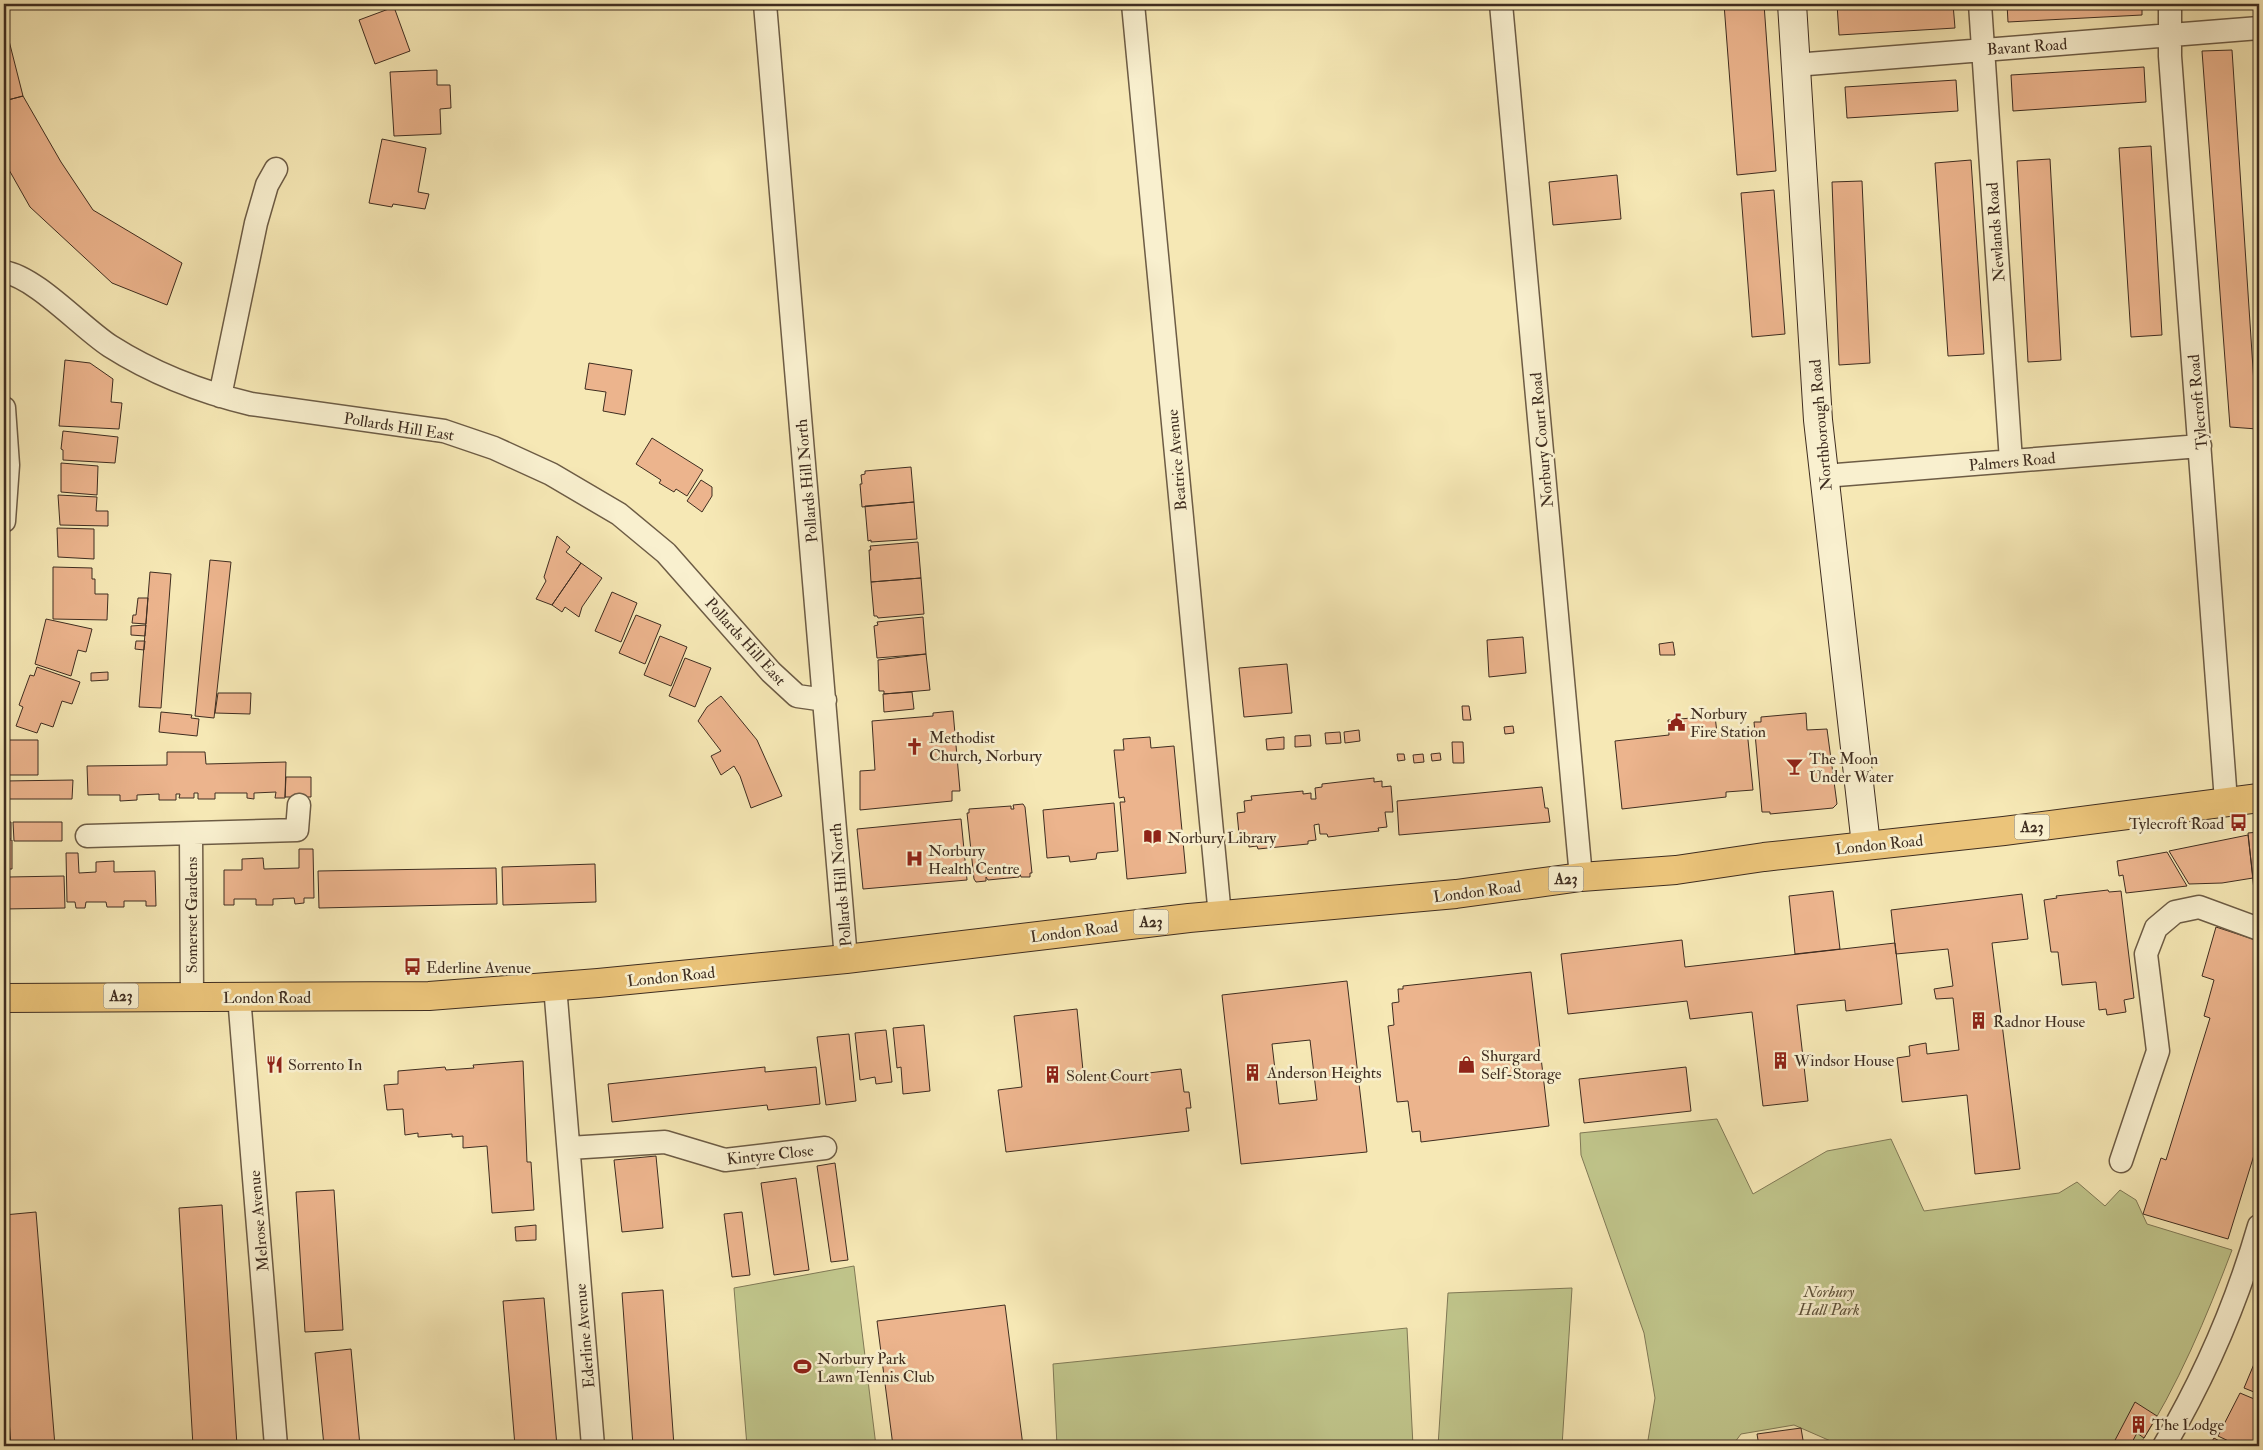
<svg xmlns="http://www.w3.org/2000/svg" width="2263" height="1450" viewBox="0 0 2263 1450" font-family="'IM FELL Double Pica',serif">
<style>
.green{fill:#c0c58b;stroke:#807956}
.building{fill:#ecb48d;stroke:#3f2d20;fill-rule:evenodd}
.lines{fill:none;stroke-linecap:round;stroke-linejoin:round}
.street-casing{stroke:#6d5c45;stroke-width:25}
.secondary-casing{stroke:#3f2d20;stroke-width:30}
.highway-casing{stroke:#3f2d20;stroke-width:30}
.street{stroke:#f9f0cf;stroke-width:22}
.secondary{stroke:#f9f0cf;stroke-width:28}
.highway{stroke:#ebc47a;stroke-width:28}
.labels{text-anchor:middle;stroke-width:5;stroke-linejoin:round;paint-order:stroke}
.shield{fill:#f9f0cf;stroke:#776854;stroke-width:1}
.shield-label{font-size:15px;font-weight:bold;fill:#3f2d20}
.street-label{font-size:16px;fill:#3f2d20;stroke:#f9f0cf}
.poi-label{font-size:16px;fill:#3f2d20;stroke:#f9f0cf;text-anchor:start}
.park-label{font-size:16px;font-style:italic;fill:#5f533b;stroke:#f9f0cf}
</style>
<rect width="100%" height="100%" fill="#f6e8b5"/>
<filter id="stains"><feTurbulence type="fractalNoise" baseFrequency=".004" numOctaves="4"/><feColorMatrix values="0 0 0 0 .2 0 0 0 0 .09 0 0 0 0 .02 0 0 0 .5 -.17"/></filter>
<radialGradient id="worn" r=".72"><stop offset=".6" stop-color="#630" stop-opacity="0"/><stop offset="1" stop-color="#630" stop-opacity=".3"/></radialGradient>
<path class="green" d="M1717,1119L1753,1194L1827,1151L1891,1139L1924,1211L2059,1193L2077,1182L2105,1206L2120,1190L2136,1200L2147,1224L2232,1250C2207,1316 2177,1388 2139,1446H1842L1794,1425L1741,1434L1732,1446H1647L1655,1398L1644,1333L1581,1155L1580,1133Z
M854,1266L876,1446H747L734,1288Z
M1572,1288L1562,1446H1438L1448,1293Z
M1407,1328L1413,1446H1057L1053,1364Z"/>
<path class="building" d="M1724,4H1764L1776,171L1737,175Z
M1837,4H1953L1955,28L1839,35Z
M2007,4H2142V15L2008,22Z
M2200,4H2259V7L2200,9Z
M394,7L410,51L375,64L359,20Z
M4,21L23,96L4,101Z
M2232,50L2257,429L2230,427L2202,51Z
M2144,67L2146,102L2013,111L2011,75Z
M437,70V85H450L451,108L440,109L441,134L394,136L390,72Z
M1956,80L1958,111L1847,118L1845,87Z
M23,96L61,162L93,210L182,263L167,305L112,283L30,207L4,161V101Z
M382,139L426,148L418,192L429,194L425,209L393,204L392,207L369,203Z
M2151,146L2162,335L2131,337L2119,148Z
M2050,159L2061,360L2028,362L2017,161Z
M1971,160L1984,354L1948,356L1935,163Z
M1617,175L1621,219L1553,225L1549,182Z
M1862,181L1870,363L1839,365L1832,182Z
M1774,190L1785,334L1752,337L1741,193Z
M65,360L90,363L113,379L111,402L122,403L119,429L59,426Z
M589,363L632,370L625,415L603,411L606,392L585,389Z
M63,431L118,437L115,463L63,460V450L61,449Z
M652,438L703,470L687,496L676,489L674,492L659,483L661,480L636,464Z
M61,463L98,466L97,495L61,492Z
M911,467L914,502L862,507L860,484H862L861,475L865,474V471Z
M701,480L712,487V496L702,512L687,501Z
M58,495L97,497L96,511H108V526L60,525Z
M914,502L917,539L871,542V540L868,541L865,506Z
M57,528L94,529V559L58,557Z
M557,536L570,547L566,552L581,563L552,605L536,599L546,581L544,577Z
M918,542L921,578L871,582L869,550H871L870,546Z
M210,560L231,562L214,718L195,716Z
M581,563L602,578L582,607L579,617L565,607L562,612L552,605Z
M53,567L92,568V579H95V594H108L107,620L53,619Z
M150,572L171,574L161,708L139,707Z
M921,578L924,614L878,618L877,616H874L871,582Z
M612,592L637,603L621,642L595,631Z
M138,598H148L146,624L132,623L133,615H136Z
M636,615L661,625L645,664L619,653Z
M923,617L926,654L877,658L874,626L878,625L877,622Z
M46,619L92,629L86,652L78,650L71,676L35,664Z
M146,625L145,636L131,635V626Z
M660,636L687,647L671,686L644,675Z
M1523,637L1526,673L1489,677L1487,640Z
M136,641H145L144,650L135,649Z
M1673,642L1675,655H1660L1659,644Z
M926,654L930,690L884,694V691H879L878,660Z
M685,658L711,668L695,707L669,696Z
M1287,664L1292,713L1244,717L1239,668Z
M37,667L80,682L72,704L62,701L53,727L41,723L37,733L16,726L23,707L19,705L30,675L34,676Z
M108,672V680L91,681V673Z
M912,692L914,709L884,712L883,694Z
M218,693H251L250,714L215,713Z
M721,696L757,740L782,796L751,808L740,776L734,766L721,775L711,756L721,751L698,721L707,707Z
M1462,706H1469L1471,720H1463Z
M953,711L960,791H952V801L860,810V771L875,770L872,721L933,716V713Z
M161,712L192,715L191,718L199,719L197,736L159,732Z
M1806,713L1807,730L1827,729L1837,804L1833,808L1770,814V812H1762L1754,722H1761V717Z
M1715,716L1717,733L1747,730L1753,790L1726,792V797L1622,809L1615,741L1669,735L1668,720Z
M1513,726L1514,733L1505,734L1504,727Z
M1359,730L1360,741L1345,743L1344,732Z
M1340,732L1341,743L1326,744L1325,733Z
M1310,735L1311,746L1295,747V736Z
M1150,737L1151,748L1174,746L1186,873L1127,879L1120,802H1125L1124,797L1119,798L1114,750H1124L1123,739Z
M1284,737V749L1267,750L1266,739Z
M8,740H38V775H8Z
M1452,742H1463L1464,763H1453Z
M167,752H205L206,764L286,762L285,798H275L276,792L254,793V799L247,798V793H215V799H198V793H194V798H179L180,794H176V800H159V794L137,795V800L120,801V795H88L87,766L167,765Z
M1440,753L1441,760L1432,761L1431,754Z
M1397,754H1404L1405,760L1398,761Z
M1423,754L1424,762L1414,763L1413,755Z
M286,777H311V797H285Z
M1374,778V782L1382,781V787L1391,786L1393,812H1385L1387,827L1378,828L1379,831L1328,837L1327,834H1320L1319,824L1314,825L1316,840L1308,841V844L1258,849L1257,846L1249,847L1247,833L1239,834L1237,813L1245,812L1244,801L1252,800L1251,796L1303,791V794L1311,793V799H1316L1315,788L1322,787V784Z
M73,780L72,799H4V781Z
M1542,787L1545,808H1548L1550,822L1399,835L1397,801Z
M1114,803L1118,851L1097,853L1096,859L1070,862L1069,856L1047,858L1043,810Z
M1023,804L1025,807L1032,873H1030V877H1021L1020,874L1019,877L988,880L986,877V881L976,882L974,879L967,813H969V809L1011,806V809H1014L1013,805Z
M961,819L967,880L863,889L857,829Z
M4,822H11V839H4Z
M13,822H62V841H14Z
M2259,832V919H2257L2248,833Z
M2248,835L2253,878L2222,883L2189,884L2169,851Z
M4,840H12V869H8V877L64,876L65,908L4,909Z
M299,849H313L314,898H304V903L295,904L294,898L273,899V905H256V899H234V905H224V870H242V859L263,858L264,869L299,868Z
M2167,852L2187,886L2126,893L2123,875L2119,876L2117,861Z
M66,853H78L79,873L96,872V862L114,861V872L155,871L156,906H146V901H124V907H107L106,902H86L85,908H76L75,902H67Z
M595,864L596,902L503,905L502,867Z
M496,868L497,904L319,908L318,871Z
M2108,890L2109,892L2121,891L2134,998L2124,1000L2126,1012L2107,1015L2106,1009L2099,1010L2096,982L2062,985L2058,952H2051L2044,900L2057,898L2056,896Z
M1833,891L1840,949L1795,954L1789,896Z
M2022,894L2028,939L1992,943L2020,1169L1975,1174L1967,1095L1902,1102L1897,1058L1910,1056L1909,1046L1926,1043L1927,1054L1959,1050L1953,998L1936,999L1934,989L1953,986L1948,949L1896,954L1891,910Z
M2216,927L2259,941V1139L2228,1239L2143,1214L2161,1158L2166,1160L2210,1018L2204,1016L2214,980L2202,976Z
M1682,940L1685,967L1895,943L1902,1004L1846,1011L1845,1000L1797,1005L1808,1101L1763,1106L1752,1012L1690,1019L1687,1001L1568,1014L1561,954Z
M1531,972L1549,1126L1421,1142L1420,1131L1412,1132L1408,1101L1397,1102L1388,1026L1394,1025L1392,1003L1399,1002L1398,989H1403V986Z
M1347,981L1367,1152L1241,1164L1222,995ZM1310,1040L1317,1100L1279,1104L1272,1044Z
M1077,1009L1084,1081L1181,1069L1184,1092H1189L1191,1108H1186L1189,1131L1006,1152L998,1090L1022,1087L1014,1016Z
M924,1025L930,1091L903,1094L901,1067L897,1068L893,1028Z
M886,1030L892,1082L876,1084L875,1077L860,1080L855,1033Z
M849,1034L856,1101L826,1105L817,1037Z
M523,1061L527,1162H531L534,1210L492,1213L487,1146L463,1148V1136L452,1137V1134L418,1137V1133L405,1135L403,1109L387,1110L384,1085L398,1084V1071L445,1067L446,1070L474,1068L473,1065Z
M765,1067V1072L816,1067L820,1104L768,1110L767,1105L612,1122L608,1084Z
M1686,1067L1691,1111L1584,1123L1579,1079Z
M656,1156L663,1228L622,1232L614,1160Z
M835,1163L848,1260L831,1262L817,1166Z
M796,1178L809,1270L774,1275L761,1183Z
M334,1190L343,1330L305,1332L296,1192Z
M222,1205L237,1446H193L179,1208Z
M36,1212L55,1446H11L4,1356V1215Z
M742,1212L750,1275L732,1277L724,1214Z
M536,1225V1240L516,1241L515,1227Z
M663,1290L674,1446H633L622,1293Z
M544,1298L557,1446H515L503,1301Z
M1005,1305L1023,1446H893L877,1321Z
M351,1349L360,1446H324L315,1353Z
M2259,1352V1394L2244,1388Z
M2240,1393L2259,1401V1436L2254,1446H2239L2218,1436Z
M2135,1402L2157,1416L2144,1438L2137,1433L2130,1446H2117L2113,1444Z
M1801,1428L1804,1446H1759L1757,1434Z
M2214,1438L2228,1446H2209Z"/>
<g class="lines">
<defs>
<path id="street" d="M765,4L846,959
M1133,4L1220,916
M1501,4L1581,877
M1980,4L2011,461
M2170,4V56L2226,801
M1795,65L2259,28
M4,272C36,277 81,327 110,346C154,374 201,392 251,404L444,431L494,448L551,474L619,514L666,553L771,672L797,696L825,700
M220,396L256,223L267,185L276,169
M4,408L8,465L4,521
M1824,476L2200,446
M191,834L192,996
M87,836L297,830L299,805
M555,986L593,1446
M239,996L276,1446
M569,1148L665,1142L725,1160L825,1148
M2121,1161L2158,1051L2146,954L2156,928L2175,912L2199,907L2259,929
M2164,1446C2204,1378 2237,1302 2259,1226"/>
<path id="secondary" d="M1792,4L1818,420L1866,845"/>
<path id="highway" d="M4,998L429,996L598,983L846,959L1189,918L1456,894L1581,877L1676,870L1764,857L2004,831L2259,798"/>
</defs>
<use href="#street" class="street-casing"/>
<use href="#secondary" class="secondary-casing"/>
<use href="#highway" class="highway-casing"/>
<use href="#street" class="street"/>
<use href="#secondary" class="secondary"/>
<use href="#highway" class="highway"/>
</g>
<defs>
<symbol id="civic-bare" viewBox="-9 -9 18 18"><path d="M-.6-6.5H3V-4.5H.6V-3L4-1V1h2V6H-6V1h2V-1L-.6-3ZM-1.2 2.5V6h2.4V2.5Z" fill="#8f2418" stroke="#f9f0cf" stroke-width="2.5" paint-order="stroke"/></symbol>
<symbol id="church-bare" viewBox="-9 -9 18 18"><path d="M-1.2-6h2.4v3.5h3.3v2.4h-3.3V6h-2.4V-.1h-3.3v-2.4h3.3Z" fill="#8f2418" stroke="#f9f0cf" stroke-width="2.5" paint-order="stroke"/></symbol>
<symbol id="bar-bare" viewBox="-9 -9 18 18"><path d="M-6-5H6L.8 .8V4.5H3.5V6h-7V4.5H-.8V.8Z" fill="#8f2418" stroke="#f9f0cf" stroke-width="2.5" paint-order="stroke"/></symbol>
<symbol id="bus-bare" viewBox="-9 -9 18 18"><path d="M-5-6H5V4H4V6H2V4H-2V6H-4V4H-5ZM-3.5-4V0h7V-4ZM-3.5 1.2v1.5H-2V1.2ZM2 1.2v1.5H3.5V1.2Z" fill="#8f2418" stroke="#f9f0cf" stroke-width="2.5" paint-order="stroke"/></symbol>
<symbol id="library-bare" viewBox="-9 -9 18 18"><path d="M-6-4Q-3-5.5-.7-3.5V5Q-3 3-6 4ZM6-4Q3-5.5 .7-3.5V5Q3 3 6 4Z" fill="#8f2418" stroke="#f9f0cf" stroke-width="2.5" paint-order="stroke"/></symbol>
<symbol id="hospital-bare" viewBox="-9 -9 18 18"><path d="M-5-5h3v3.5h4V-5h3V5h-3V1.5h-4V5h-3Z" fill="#8f2418" stroke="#f9f0cf" stroke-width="2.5" paint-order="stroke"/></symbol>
<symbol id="building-bare" viewBox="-9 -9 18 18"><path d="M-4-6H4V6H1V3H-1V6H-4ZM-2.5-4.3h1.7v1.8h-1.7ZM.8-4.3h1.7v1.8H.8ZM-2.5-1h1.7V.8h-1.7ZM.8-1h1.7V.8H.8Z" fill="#8f2418" stroke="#f9f0cf" stroke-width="2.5" paint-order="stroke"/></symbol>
<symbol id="restaurant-bare" viewBox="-9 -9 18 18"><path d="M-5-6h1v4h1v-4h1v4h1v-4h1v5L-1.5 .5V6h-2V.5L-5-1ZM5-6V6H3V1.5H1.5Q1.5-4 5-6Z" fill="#8f2418" stroke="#f9f0cf" stroke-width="2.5" paint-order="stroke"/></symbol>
<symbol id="shop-bare" viewBox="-9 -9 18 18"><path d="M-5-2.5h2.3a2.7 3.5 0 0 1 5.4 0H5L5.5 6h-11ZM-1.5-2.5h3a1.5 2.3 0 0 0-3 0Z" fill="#8f2418" stroke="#f9f0cf" stroke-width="2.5" paint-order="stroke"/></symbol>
<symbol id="stadium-bare" viewBox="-9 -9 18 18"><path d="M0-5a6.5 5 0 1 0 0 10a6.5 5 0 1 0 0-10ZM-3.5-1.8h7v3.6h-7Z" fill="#8f2418" stroke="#f9f0cf" stroke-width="2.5" paint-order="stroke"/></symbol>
</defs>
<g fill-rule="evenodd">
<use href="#civic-bare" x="1664" y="710" width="25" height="25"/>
<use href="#church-bare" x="902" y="734" width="25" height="25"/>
<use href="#bar-bare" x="1782" y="754" width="25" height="25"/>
<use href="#bus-bare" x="2226" y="810" width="25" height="25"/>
<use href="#library-bare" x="1140" y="824" width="25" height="25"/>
<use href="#hospital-bare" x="902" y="846" width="25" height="25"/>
<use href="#bus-bare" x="400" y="954" width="25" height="25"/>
<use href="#building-bare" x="1966" y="1008" width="25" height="25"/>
<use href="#building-bare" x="1768" y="1048" width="25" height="25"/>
<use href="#restaurant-bare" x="262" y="1052" width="25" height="25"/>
<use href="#shop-bare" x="1454" y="1052" width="25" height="25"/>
<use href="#building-bare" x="1240" y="1060" width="25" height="25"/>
<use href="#building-bare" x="1040" y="1062" width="25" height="25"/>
<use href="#stadium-bare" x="790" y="1354" width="25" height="25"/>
<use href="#building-bare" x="2126" y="1412" width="25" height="25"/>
</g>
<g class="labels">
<g class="shield">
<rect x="2014.5" y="814.5" width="35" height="25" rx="4"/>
<rect x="1548.5" y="866.5" width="35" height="25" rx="4"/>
<rect x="1133.5" y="909.5" width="35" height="25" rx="4"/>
<rect x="103.5" y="983.5" width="35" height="25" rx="4"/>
</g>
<g class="shield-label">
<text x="2032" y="832">A23</text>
<text x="1566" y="884">A23</text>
<text x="1151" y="927">A23</text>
<text x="121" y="1001">A23</text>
</g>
<g class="street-label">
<text transform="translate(2027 46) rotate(-4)" y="6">Bavant Road</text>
<text transform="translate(1995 232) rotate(-94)" y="6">Newlands Road</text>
<text transform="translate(2197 402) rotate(-95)" y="6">Tylecroft Road</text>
<text transform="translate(1820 425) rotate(-95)" y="6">Northborough Road</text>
<text transform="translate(399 426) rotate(9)" y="6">Pollards Hill East</text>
<text transform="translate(1541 440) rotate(-95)" y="6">Norbury Court Road</text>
<text transform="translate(1176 460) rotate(-95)" y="6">Beatrice Avenue</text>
<text transform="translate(2012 461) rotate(-5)" y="6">Palmers Road</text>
<text transform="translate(806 481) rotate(-95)" y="6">Pollards Hill North</text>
<text transform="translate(746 641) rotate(48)" y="6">Pollards Hill East</text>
<text transform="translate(1879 844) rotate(-6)" y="6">London Road</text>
<text transform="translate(840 885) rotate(-95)" y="6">Pollards Hill North</text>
<text transform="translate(1477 891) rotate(-7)" y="6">London Road</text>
<text transform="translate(191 915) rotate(-90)" y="6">Somerset Gardens</text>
<text transform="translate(1074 931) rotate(-7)" y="6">London Road</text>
<text transform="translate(671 976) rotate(-6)" y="6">London Road</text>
<text x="267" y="1003">London Road</text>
<text transform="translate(770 1154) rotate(-6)" y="6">Kintyre Close</text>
<text transform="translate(258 1221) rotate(-95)" y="6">Melrose Avenue</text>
<text transform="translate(584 1336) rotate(-95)" y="6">Ederline Avenue</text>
</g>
<g class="poi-label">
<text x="1690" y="719">Norbury<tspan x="1690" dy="18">Fire Station</tspan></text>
<text x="929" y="743">Methodist<tspan x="929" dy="18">Church, Norbury</tspan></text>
<text x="1809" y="764">The Moon<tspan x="1809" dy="18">Under Water</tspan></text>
<text x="2224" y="829" text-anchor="end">Tylecroft Road</text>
<text x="1167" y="843">Norbury Library</text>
<text x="928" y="856">Norbury<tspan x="928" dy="18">Health Centre</tspan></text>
<text x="426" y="973">Ederline Avenue</text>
<text x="1993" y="1027">Radnor House</text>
<text x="1481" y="1061">Shurgard<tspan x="1481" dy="18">Self-Storage</tspan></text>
<text x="1794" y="1066">Windsor House</text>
<text x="288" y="1070">Sorrento In</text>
<text x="1267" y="1078">Anderson Heights</text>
<text x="1066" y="1081">Solent Court</text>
<text x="817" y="1364">Norbury Park<tspan x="817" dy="18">Lawn Tennis Club</tspan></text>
<text x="2152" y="1430">The Lodge</text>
</g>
<g class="park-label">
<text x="1829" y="1297">Norbury<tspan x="1829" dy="18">Hall Park</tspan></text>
</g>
</g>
<rect width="2263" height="1450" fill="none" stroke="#f6e8b5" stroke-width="20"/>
<rect x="5" y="5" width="2253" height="1440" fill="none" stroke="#3f2d20" stroke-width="2.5"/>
<rect x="10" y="10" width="2243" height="1430" fill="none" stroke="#3f2d20"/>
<rect width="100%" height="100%" filter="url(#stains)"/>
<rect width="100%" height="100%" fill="url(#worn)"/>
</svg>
